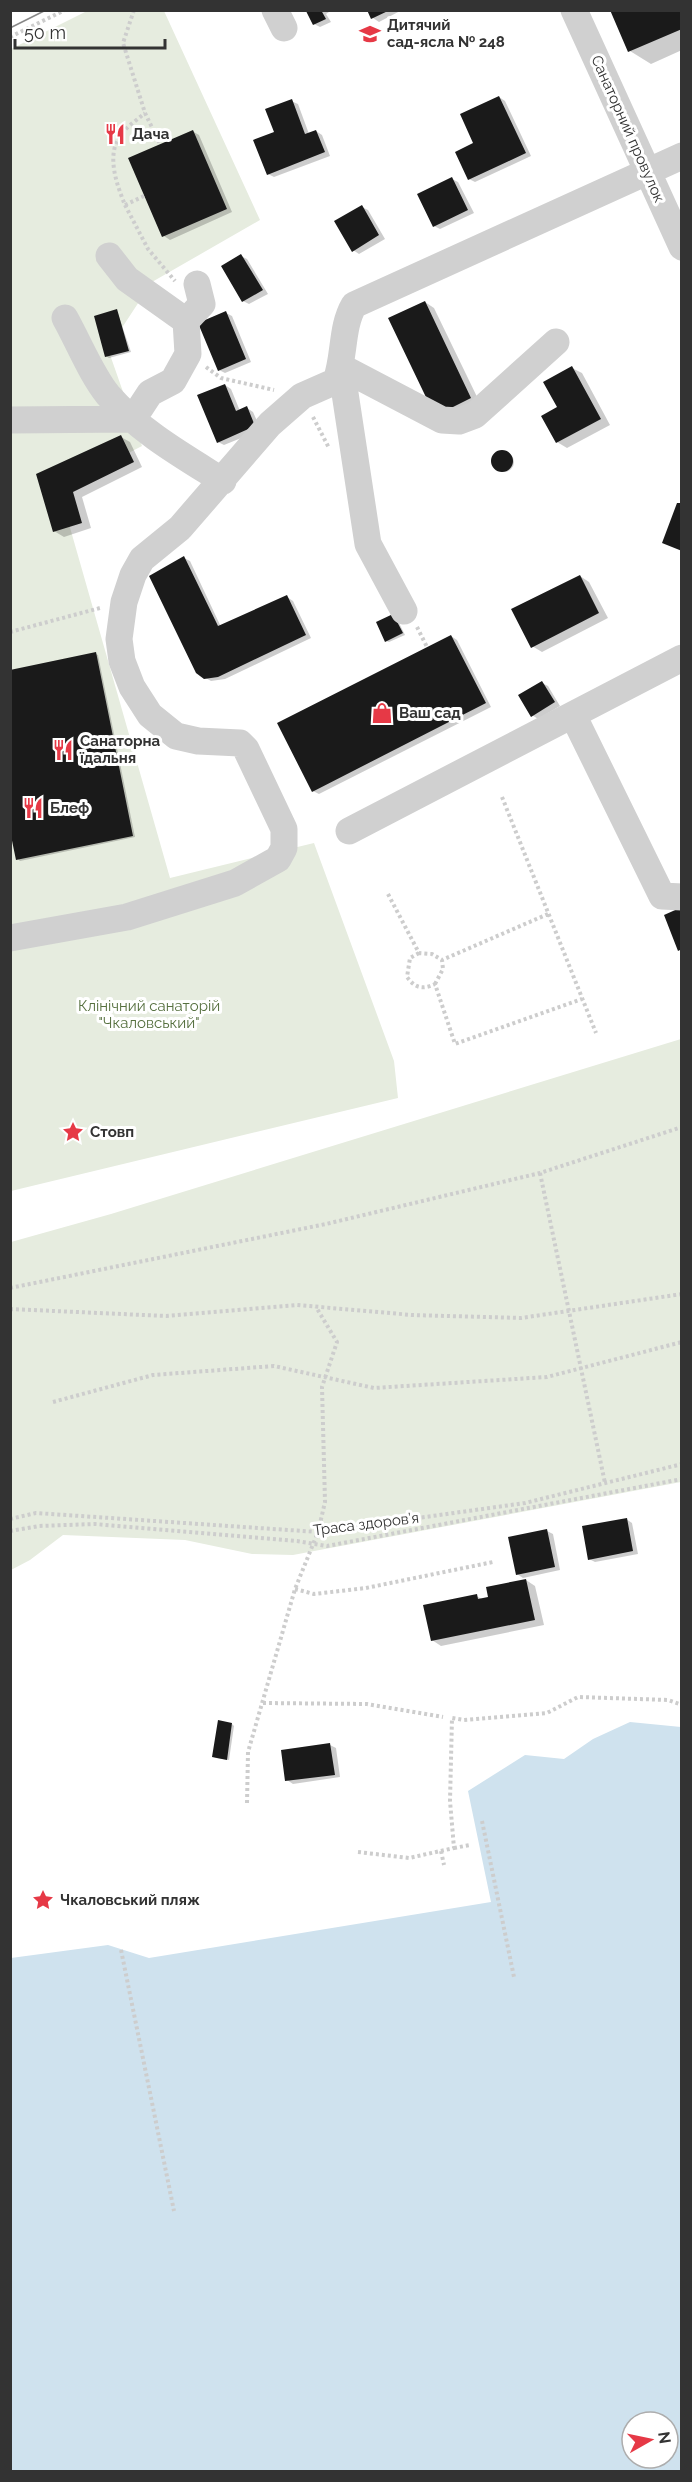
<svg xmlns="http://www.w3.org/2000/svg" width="692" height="2482" viewBox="0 0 692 2482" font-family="Raleway,sans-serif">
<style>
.green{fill:#e6ecdf}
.water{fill:#cfe2ee;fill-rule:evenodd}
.shadow{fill:#0003}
.building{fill:#1a1a1a}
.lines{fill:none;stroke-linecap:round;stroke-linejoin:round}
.path{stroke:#cdcdcd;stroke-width:4;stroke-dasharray:3 3;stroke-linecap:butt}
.minor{stroke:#d0d0d0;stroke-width:27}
.tram{stroke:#888;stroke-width:1.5}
.labels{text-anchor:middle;stroke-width:6;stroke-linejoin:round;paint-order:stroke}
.poi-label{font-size:15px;font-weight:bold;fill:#333;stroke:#fff;text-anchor:start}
.street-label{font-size:15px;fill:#333;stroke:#fff}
.park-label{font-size:15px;fill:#56703f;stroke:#fff}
</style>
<rect width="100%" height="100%" fill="#fff"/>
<path class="green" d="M87,11H164L260,220L152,282L108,349L142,446L59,489L170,878L314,843L394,1061L398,1098L11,1191V49Z
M681,1039V1482L293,1555L252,1554L185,1540L63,1535L30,1560L11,1570V1242L111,1214Z"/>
<path class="water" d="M630,1722L681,1727V2471H11V1958L108,1945L149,1958L491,1902L468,1791L525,1755L564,1759L593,1739ZM632,2422H668V2458H632Z"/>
<path class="shadow" d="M310,10H332L326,14L331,22L320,27L314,24L308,12Z
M369,10H402L379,22L373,18Z
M682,10V50L651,64L630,51Z
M499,97L505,101L531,156L475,182L469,179L475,144Z
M291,101L298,104L309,134L316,131L322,135L330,156L274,177L268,174L276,133Z
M192,131L199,135L232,212L170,240L164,236Z
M452,179L458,182L474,213L440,229L434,226Z
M362,207L368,210L385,239L359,254L353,250Z
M241,256L247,259L268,294L249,304L243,301Z
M425,302L434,308L480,403L445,420Z
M117,311L131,352L109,358L106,356Z
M226,313L232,316L251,362L225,373L219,370Z
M572,368L582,373L610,425L567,448L557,442L543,417L559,408Z
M225,385L231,389L240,411L247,408L253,412L261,430L224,445L218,442Z
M121,437L130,442L142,467L82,497L91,528L64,537L54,531L38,475Z
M494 462a10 10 0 1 1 20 0a10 10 0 1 1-20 0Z
M184,558L190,561L221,627L287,597L293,601L311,638L225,679L211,681L204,677Z
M580,576L589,582L608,618L542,652L532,646Z
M396,617L405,635L389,642L386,641Z
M451,636L457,640L491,707L319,794L313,791Z
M96,654L98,655L135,837L20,861L18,859Z
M542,683L548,686L560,706L538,719L532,715Z
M626,1519L632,1523L638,1554L595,1562L589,1559Z
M547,1531L553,1534L560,1570L523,1578L517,1574Z
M526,1580L535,1586L544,1625L441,1646L432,1640L476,1596L482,1599L490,1598Z
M232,1724L234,1726L229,1760L216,1758L214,1757Z
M330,1745L336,1748L340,1777L293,1784L287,1780Z"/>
<path class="building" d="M321,10L326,19L313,25L306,11Z
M367,10H390L371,19Z
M610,10H682V29L628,52Z
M499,96L526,153L468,180L455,152L473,143L460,114Z
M292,99L305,134L316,130L325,152L267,175L253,140L274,132L265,109Z
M193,130L227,209L162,237L128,158Z
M452,177L468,210L433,227L417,194Z
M362,205L379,235L352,252L334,221Z
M241,254L263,290L242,302L221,266Z
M425,301L471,398L435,416L388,318Z
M117,309L129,351L105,357L94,316Z
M226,311L246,359L218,371L198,323Z
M572,366L601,419L556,443L541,416L557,407L543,382Z
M225,384L236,411L247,406L255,426L217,443L197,395Z
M121,435L134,462L73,492L82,523L53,532L36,474Z
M491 461a11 11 0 1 1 22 0a11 11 0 1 1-22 0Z
M677,503H682V551L662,543Z
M184,556L218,626L287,595L306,635L218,677L204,679L196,673L149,576Z
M580,575L599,613L531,648L511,609Z
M393,614L403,633L385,642L376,622Z
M451,635L486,703L312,792L277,723Z
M96,652L133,836L16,860L10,831V670Z
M542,681L555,702L531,717L518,695Z
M682,907V949L678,951L664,915Z
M627,1518L633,1551L588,1560L582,1526Z
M547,1529L555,1567L516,1575L508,1537Z
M526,1579L535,1620L431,1641L423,1605L477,1594L478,1599L488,1597L486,1587Z
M218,1720L232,1723L227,1760L212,1757Z
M330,1743L335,1775L285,1781L281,1750Z"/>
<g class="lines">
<path class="path" d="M134,10L123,43L145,113L160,144
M10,37L65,10
M144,196L125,205C117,185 106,156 120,136C126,127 137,120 145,113
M125,205L148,249L175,281
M206,367L221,378L274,390
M313,417L329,448
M417,627L427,647
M10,632L100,608
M502,797L596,1033
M388,894L419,953L432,954L442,960L548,914
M419,953L410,958L407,977C415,988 422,990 435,984L455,1044L582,999
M435,984L443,969L442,960
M540,1173L605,1483
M10,1288L326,1224L540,1173L682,1127
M10,1309L166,1316L297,1305L412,1315L521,1318L682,1294
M53,1402L153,1375L274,1366L374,1388L547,1377L682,1342
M10,1519L36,1513L318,1532L525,1503L682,1464
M10,1531L39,1526L95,1524L297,1541L327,1546L682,1479
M295,1589L314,1594L366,1588L493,1562
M263,1703L367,1704L443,1717
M247,1803L248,1752L295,1589L318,1532L325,1502L322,1387L337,1342L316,1307
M482,1821L514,1977
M454,1848L470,1845
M441,1851L444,1865
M358,1852L409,1858L454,1848L450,1801L452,1718L464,1720L547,1713L578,1697L668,1700L682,1705
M121,1950L174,2211"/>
<path class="minor" d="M275,10L284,28
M574,10L682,247
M109,256L127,279L186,321
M65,318C79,343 91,374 108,395C139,431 183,456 223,481
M341,367L442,420L459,421L475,415L556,342
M341,367L368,544L404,611
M10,420L133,419L150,393L173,381L188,354L186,321L202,304L197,284
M573,715L662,896L682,897
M349,831L682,658
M10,938L127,917L235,883L278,859L284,848V829L246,749L240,743L198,741L176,736L150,715L132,687L122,661L119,639L124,602L133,575L142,559L180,528L270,424L302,396L336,381C345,356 341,327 354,305L682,156"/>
<path class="tram" d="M10,28L46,10"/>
</g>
<defs>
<symbol id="school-bare" viewBox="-9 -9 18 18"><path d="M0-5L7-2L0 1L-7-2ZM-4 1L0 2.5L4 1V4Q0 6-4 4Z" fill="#e63946" stroke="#fff" stroke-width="2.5" paint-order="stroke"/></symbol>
<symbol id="restaurant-bare" viewBox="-9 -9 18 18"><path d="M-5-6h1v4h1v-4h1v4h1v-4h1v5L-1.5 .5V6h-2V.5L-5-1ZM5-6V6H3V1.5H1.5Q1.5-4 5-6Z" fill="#e63946" stroke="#fff" stroke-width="2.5" paint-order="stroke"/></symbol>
<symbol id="shop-bare" viewBox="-9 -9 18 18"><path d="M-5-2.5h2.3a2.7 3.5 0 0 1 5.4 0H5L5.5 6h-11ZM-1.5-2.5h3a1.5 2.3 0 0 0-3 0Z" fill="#e63946" stroke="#fff" stroke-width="2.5" paint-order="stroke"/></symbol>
<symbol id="sight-bare" viewBox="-9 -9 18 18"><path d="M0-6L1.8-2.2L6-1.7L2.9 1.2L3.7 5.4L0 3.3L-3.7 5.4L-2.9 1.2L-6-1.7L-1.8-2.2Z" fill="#e63946" stroke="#fff" stroke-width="2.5" paint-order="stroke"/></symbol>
</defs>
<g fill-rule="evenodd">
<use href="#school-bare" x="355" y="19" width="30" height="30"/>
<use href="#restaurant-bare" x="100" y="119" width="30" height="30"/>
<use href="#shop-bare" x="367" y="698" width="30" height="30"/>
<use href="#restaurant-bare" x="48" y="735" width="30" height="30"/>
<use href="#restaurant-bare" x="18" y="793" width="30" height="30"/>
<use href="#sight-bare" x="58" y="1117" width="30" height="30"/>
<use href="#sight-bare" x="28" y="1885" width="30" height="30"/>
</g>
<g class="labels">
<g class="poi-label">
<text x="387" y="30">Дитячий<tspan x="387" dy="17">сад-ясла № 248</tspan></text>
<text x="132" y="139">Дача</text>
<text x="399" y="718">Ваш сад</text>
<text x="80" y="746">Санаторна<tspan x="80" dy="17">їдальня</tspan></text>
<text x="50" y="813">Блеф</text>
<text x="90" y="1137">Стовп</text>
<text x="60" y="1905">Чкаловський пляж</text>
</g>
<g class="street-label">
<text transform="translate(628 129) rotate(66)" y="5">Санаторний провулок</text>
<text transform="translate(366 1524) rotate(-7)" y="5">Траса здоров’я</text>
</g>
<g class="park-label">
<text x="149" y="1011">Клінічний санаторій<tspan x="149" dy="17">"Чкаловський"</tspan></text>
</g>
</g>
<rect width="692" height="2482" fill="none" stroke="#333333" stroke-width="24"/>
<g transform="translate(650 2440) rotate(81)"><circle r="28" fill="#ffffff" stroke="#adadad" stroke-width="1.5"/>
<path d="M0-4.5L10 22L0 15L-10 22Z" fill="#e63946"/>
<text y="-9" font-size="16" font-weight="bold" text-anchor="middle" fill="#333333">N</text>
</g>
<path d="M15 39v9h150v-9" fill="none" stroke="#333333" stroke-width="3"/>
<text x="24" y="39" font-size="18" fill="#333333" stroke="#ffffff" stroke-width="4.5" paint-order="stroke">50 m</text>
</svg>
